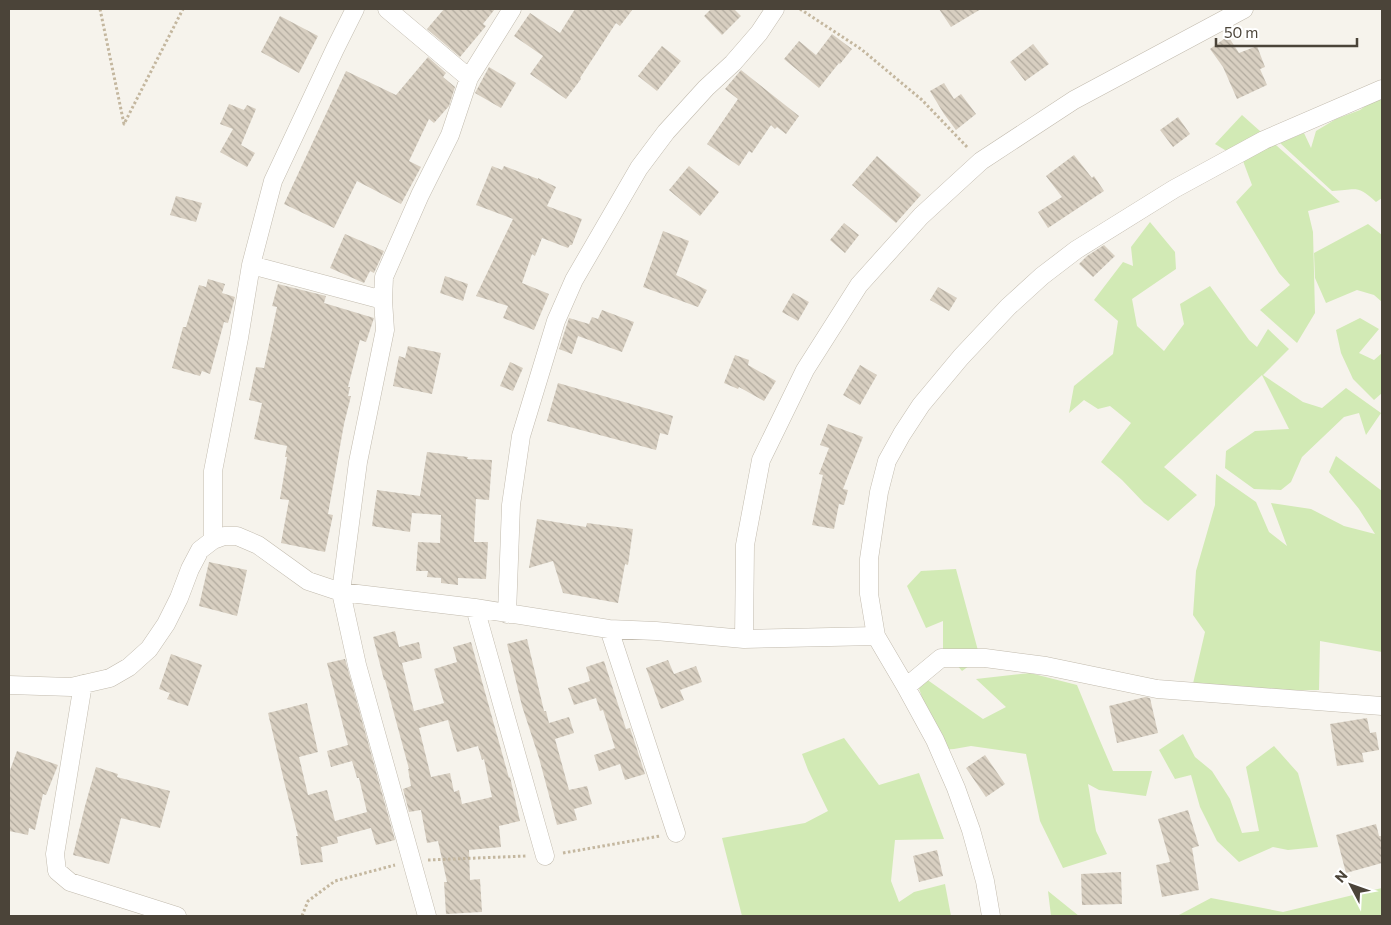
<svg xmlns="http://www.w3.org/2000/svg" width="1391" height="925" viewBox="0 0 1391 925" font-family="Commissioner,sans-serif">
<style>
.grass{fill:#d2eab5}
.building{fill:url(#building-back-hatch);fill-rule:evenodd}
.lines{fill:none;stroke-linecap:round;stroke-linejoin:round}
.minor-casing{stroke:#c2bbae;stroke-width:19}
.path{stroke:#c4b79f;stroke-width:3;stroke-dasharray:2.5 2.5;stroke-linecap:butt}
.minor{stroke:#fff;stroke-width:18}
</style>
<defs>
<pattern id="building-back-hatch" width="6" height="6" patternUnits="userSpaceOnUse" patternTransform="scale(1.25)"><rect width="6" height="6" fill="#d8cfc1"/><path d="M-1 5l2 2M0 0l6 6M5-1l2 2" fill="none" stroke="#b1aa9e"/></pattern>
</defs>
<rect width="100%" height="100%" fill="#f6f3ec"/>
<path class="grass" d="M1382,94V198L1376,202C1357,184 1356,190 1332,191L1280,143L1304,133L1311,148L1316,131L1336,119L1360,110Z
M1242,115L1340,202L1308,211L1313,232L1315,313L1297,343L1260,310L1290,285L1279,273L1236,202L1252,185L1243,161L1215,144Z
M1150,222L1175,252L1176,269L1132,299L1137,326L1164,351L1184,324L1180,304L1210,286L1249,340L1257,347L1268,329L1289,349L1263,375L1303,402L1322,408L1346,388L1381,413L1366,435L1359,413L1344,417L1302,457L1291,482L1281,490L1254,489L1225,468L1226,451L1255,431L1289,429L1262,375L1164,467L1197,495L1168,521L1144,503L1122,480L1101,462L1131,423L1110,406L1098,409L1084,400L1069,413L1074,386L1113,354L1118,321L1094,300L1123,262L1133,266L1131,247Z
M1368,224L1382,235V302L1374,295L1357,290L1326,303L1315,278L1314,253Z
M1360,318L1379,329L1359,353L1374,360L1382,353V393L1374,400L1353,379L1341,353L1336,330Z
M1336,456L1382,491V652L1320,641L1319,690L1191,692L1205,632L1193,615L1196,571L1215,505L1216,474L1256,502L1269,532L1287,546L1271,503L1311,509L1344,526L1375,534L1359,509L1329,472Z
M956,569L980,658L962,671L943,649V621L926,628L907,586L921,571Z
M1030,673L1077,685L1098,736L1113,771H1152L1146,796L1099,790L1088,784L1096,831L1107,854L1063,868L1040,821L1026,754L971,746L954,749L939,750L916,679L929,681L983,719L1006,707L976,679Z
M1183,734L1195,757L1212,771L1230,799L1242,833L1259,831L1246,767L1274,746L1298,773L1318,847L1288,850L1273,847L1239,862L1217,841L1200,807L1191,775L1175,779L1159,750Z
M844,738L879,785L919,773L944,839L895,840L891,881L899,902L914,892L945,884L951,916H923L918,915L916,916H742L722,838L805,823L828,811L808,770L802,754Z
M1382,888V916H1177L1211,898L1283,912Z
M1048,891L1079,916H1051Z"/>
<path class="building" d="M444,9H495L483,24L486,26L460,57L427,29Z
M575,9H633L620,26L616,23L580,78L581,79L566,99L530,74L543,56L514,36L530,13L560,33Z
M711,9H734L741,16L722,35L704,16Z
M939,9H981L951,27Z
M280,16L318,36L299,73L261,52Z
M832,34L852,49L840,64L839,63L819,88L784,59L799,41L816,55Z
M1228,36L1239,53L1257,46L1265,67L1260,69L1267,85L1237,99L1223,67L1210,49Z
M1033,44L1049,64L1025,81L1010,62Z
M662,46L681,61L657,91L638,76Z
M428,57L446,73L443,77L455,87L449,106L434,123L429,119L409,161L421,167L401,204L357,181L334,228L284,204L346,71L396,95Z
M489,67L516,83L501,108L475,93Z
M741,70L799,116L786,134L777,127L775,129L771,125L752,153L749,151L739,166L707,144L738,99L725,89Z
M944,83L954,99L961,94L976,114L956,130L944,114L930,91Z
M229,104L244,110L247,105L256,109L241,145L255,153L247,167L220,152L233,129L220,124Z
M1178,117L1190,134L1173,147L1160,130Z
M1074,155L1092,178L1094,176L1104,191L1048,228L1038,212L1062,197L1046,176Z
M877,156L921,195L896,223L852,185Z
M492,166L502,170L504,166L538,179V178L556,187L547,206L582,219L572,245H570L568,248L542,238L535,256L532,254L522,283L549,294L534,330L503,318L508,306L476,296L513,219L476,205Z
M689,166L719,192L700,216L669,190Z
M176,196L202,203L196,222L170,215Z
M844,223L859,235L845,253L830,240Z
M663,231L689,241L676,275L707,290L698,307L643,287Z
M345,234L384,251L374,273L370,271L364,283L330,268Z
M1104,245L1115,256L1093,277L1079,264L1087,256Z
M445,276L468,284L463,301L440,293Z
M208,279L225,284L222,293L235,297L228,323L224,322L210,374L202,371L200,376L172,368L183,327H186L199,285L206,287Z
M278,284L326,296L324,303L374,318L366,342L360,340L348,387H350L348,396H351L344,424L328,514L333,515L325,552L281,543L289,500L280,499L287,457H285L287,446L254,439L262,403L249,400L256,367L264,368L277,307L272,306Z
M938,287L957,298L949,311L930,300Z
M793,293L809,302L798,321L782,312Z
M602,310L634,322L622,352L578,336L572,354L559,349L569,318L589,324L592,317L598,319Z
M408,346L441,353L432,394L393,386L399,356L405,358Z
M735,355L749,360L748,365L776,381L764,401L739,387L738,389L724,383Z
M510,362L523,368L513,391L500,386Z
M860,365L877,375L860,405L843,395Z
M558,383L673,416L668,435L660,433L656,450L547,421Z
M828,424L863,437L843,489L848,490L844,505L839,504L834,529L812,525L823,475L819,474L829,448L820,445Z
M427,452L468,457L467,459L492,460L489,500L476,499L474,542H488L486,579L458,578V585L441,583V578L427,577L428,571H416L418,542L440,543L441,515L412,513L410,532L372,526L377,490L420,496Z
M537,519L586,527L587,523L633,529L628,565L625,564L618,603L563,593L553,561L529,568Z
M209,562L247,570L237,616L199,606Z
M395,631L399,647L419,642L422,658L402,663L414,711L444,703L434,669L457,662L453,647L471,642L509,778L510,777L520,821L499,826L501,847L469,850L470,880L480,879L482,912L446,914L444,882H447L438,841L427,843L421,810L409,812L403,789L411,786L408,769H409L385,680H384L373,637ZM448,720L457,752L478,746L482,760L484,759L492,797L462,804L459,790L454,792L450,773L431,777L419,728Z
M527,639L544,711H546L549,723L569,717L574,733L555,739L569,790L587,786L592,804L574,809L577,820L557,825L539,758L522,706L507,644Z
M171,654L202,665L188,706L167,699L170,693L159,689Z
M345,659L395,840L376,845L371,828L337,837L338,843L321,847L323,862L301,865L296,836H298L284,781L268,713L307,703L318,752L299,757L308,795L327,790L335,821L367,812L359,778H357L352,761L331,767L327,751L348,745L327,663Z
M668,660L674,674L696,666L702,682L680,690L684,700L661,709L646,668Z
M604,661L626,729L630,728L645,774L625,780L620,764L599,771L594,755L615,748L603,710L600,711L596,698L574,705L568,688L590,681L586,667Z
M1145,697L1150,698L1158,733L1117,743L1109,706Z
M1367,718L1370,733L1376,732L1379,750L1362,753L1364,762L1337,766L1330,724Z
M17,751L58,765L46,795L43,794L35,830L29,828L28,835L9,831V773Z
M985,755L1005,784L986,797L966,768Z
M96,767L118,774L117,777L170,791L160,828L121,818L109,864L73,855L85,806Z
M1188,810L1199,846L1192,848L1199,890L1162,897L1156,865L1170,862L1158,819Z
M1376,824L1379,836H1382V863L1346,873L1336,835Z
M937,850L943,876L919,882L913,856Z
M1121,872L1122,904L1082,905L1081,874Z"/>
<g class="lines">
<defs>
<path id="minor" d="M387,9L469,78L512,9
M251,265L383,300
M213,540V471L239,338L251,265L273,181L335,49L355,9
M475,608L545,856
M507,614L511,505L521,436L556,321L574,280L639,168L666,132L706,88L733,63L759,33L775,9
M609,629L676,833
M744,639L745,545L761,460L805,370L859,285L921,216L981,161L1074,100L1244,9
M83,684L55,854L57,871L70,882L177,916
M9,685L71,687L110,678L129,667L149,649L166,624L179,598L190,569L200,550L213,540L224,536H237L258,545L308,581L341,592L475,608L609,629L656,631L744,639L876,636
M906,687L941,658H985L1046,666L1157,689L1382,706
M427,916L357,665L341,592L358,462L385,330L383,300L384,277L420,195L450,135L469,78
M991,916L985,881L971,830L956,788L935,740L906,687L876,636L869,594V559L879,492L887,461L902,434L921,405L961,357L1008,307L1042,276L1076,250L1174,189L1264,140L1382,89"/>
</defs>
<use href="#minor" class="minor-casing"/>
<path class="path" d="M100,9L124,124L183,9
M800,9L861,49L922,100L968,148
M563,853L660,836
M428,860L526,856
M302,916L308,901L335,881L395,865"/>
<use href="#minor" class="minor"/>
</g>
<rect width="1391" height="925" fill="none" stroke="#4b4439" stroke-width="20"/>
<g transform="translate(1351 885) rotate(311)" stroke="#ffffff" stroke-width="4" paint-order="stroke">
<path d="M0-4L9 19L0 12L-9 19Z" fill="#4b4439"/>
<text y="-8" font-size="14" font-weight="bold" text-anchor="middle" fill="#4b4439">N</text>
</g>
<path d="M1216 38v8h141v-8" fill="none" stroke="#4b4439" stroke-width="2.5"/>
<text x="1224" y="38" font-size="15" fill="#4b4439" stroke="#ffffff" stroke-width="4" paint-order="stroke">50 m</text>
</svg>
